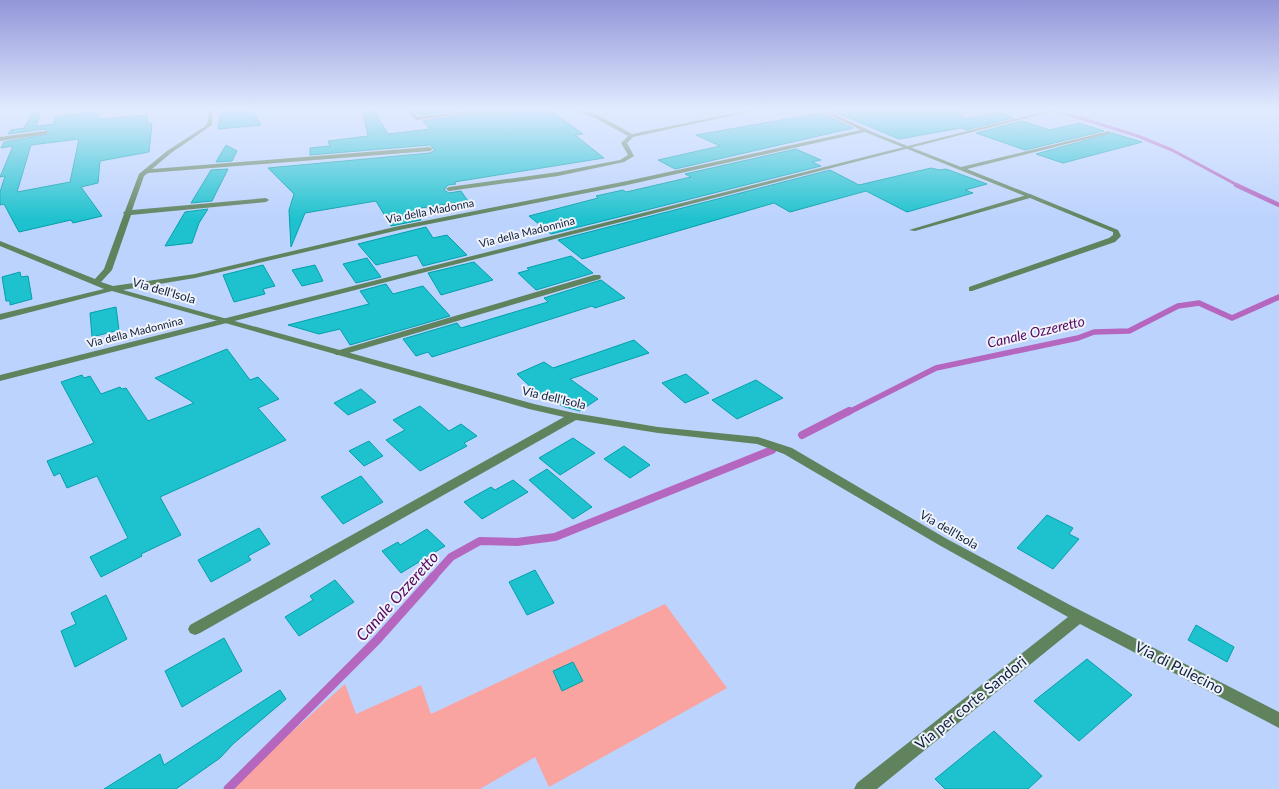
<svg xmlns="http://www.w3.org/2000/svg" width="1279" height="789" viewBox="0 0 1279 789" font-family="Lato,sans-serif">
<style>
.green{fill:#f9a4a0}
.lines{fill:none;stroke-linecap:round;stroke-linejoin:round}
.stream-far4{stroke:#b566bf;stroke-width:3}
.stream-far3{stroke:#b566bf;stroke-width:4.5}
.stream-far2{stroke:#b566bf;stroke-width:5.5}
.stream-far1{stroke:#b566bf;stroke-width:8}
.stream{stroke:#b566bf;stroke-width:9}
.building{fill:#1ec2ce;stroke:#01a0aa;fill-rule:evenodd}
.service{fill:#60835e;fill-rule:evenodd}
.minor{fill:#60835e;fill-rule:evenodd}
.tertiary{fill:#60835e;fill-rule:evenodd}
.labels{text-anchor:middle;stroke-width:4;stroke-linejoin:round;paint-order:stroke}
.far-street-label{font-size:11px;fill:#111f3a;stroke:#eff3fb}
.street-label{font-size:12px;fill:#111f3a;stroke:#eff3fb}
.water-label{font-size:14px;font-style:italic;fill:#55085f;stroke:#eff3fb}
.near-street-label{font-size:15px;fill:#111f3a;stroke:#eff3fb}
.near-water-label{font-size:16px;font-style:italic;fill:#55085f;stroke:#eff3fb}
</style>
<rect width="100%" height="100%" fill="#bcd3fe"/>
<path class="green" d="M665,604L727,688L549,787L535,757L480,789H228L345,684L356,714L421,685L431,714Z"/>
<g class="lines">
<path class="stream-far4" d="M1061,112L1138,136L1172,150L1239,186"/>
<path class="stream-far3" d="M1236,185L1279,205"/>
<path class="stream-far2" d="M847,413L936,368L1078,338L1094,332L1129,331L1178,306L1199,303L1232,318L1279,297"/>
<path class="stream-far1" d="M802,435L849,411
M433,577L451,557L480,541L517,542L555,537L772,450"/>
<path class="stream" d="M228,789L377,640L434,576"/>
</g>
<path class="building" d="M35,109L41,111L36,126L54,124V117L99,111V119L147,115L148,124L152,123L149,152L100,161L98,183L81,187L102,216L73,223L71,220L19,232L4,204L0,205V192L5,176L0,177L13,146L1,148L4,142L49,134L45,129L8,134L11,130L24,128ZM79,139L70,182L17,192L31,145Z
M221,109H252L261,125L218,129Z
M362,109H373L388,134L430,129L423,121L503,109H549L583,134L575,135L604,158L454,182L456,184L448,185L444,190L449,193L461,191L468,201L414,209L421,220L391,226L376,201L305,213L291,247L289,210L294,194L268,168L430,153L435,150L430,145L310,155V148L330,146L328,141L368,136Z
M413,109H472L418,115Z
M845,109H962L963,119L997,112L1013,118L966,130L961,128L899,139L832,111Z
M821,113L853,128L675,169L658,160L720,146L696,135Z
M1022,121L1050,130L1079,123L1104,131L1025,150L976,133Z
M1112,133L1142,142L1063,163L1036,154Z
M226,145L237,151L232,161L216,162Z
M796,149L821,160L812,162L821,166L551,234L529,216L598,198L596,196L623,190L626,192L691,177L685,174Z
M931,168L940,170L946,169L987,184L965,190L973,193L907,212L866,191L790,212L774,203L582,259L558,240L830,170L859,185Z
M228,169L212,201L191,203L211,170Z
M208,209L199,223L192,243L165,246L185,212Z
M426,227L433,238L447,235L467,255L423,266L417,255L376,265L358,244Z
M571,256L593,273L536,290L518,273L529,270L527,268Z
M367,258L381,277L356,283L343,264Z
M474,262L493,280L441,295L428,273Z
M263,265L275,286L263,289L265,294L234,302L223,275Z
M315,265L323,281L302,286L292,270Z
M20,272L21,277L28,276L32,299L10,305V301H6L2,277Z
M601,280L625,298L595,308L592,306L432,357L428,352L416,356L403,339L457,323L461,328L548,302L544,298Z
M386,284L393,294L423,286L450,316L350,345L340,329L319,334L288,325L369,304L360,291Z
M116,307L119,330L92,337L90,313Z
M634,340L649,353L570,379L598,399L580,411L565,407L539,395L517,374L544,362L553,368Z
M227,349L250,380L258,377L279,399L258,408L286,440L160,497L181,535L141,554L142,556L101,577L90,557L128,538L97,476L67,488L60,473L54,476L47,461L94,443L61,382L82,375L84,378L90,376L101,394L120,387L122,389L126,388L148,421L194,403L155,378Z
M686,374L709,393L685,403L662,383Z
M756,380L783,398L737,419L712,400Z
M361,389L376,402L348,415L334,403Z
M420,406L449,431L461,424L477,436L464,443L467,446L420,471L386,440L405,430L393,420Z
M573,438L595,453L560,475L539,458Z
M369,441L383,456L364,466L349,451Z
M624,446L650,465L630,478L604,459Z
M547,469L592,507L573,519L529,480Z
M361,476L383,502L343,524L321,497Z
M513,480L528,492L482,519L464,502L491,487L495,490Z
M1047,515L1073,528L1069,534L1079,539L1053,569L1017,548Z
M259,528L270,544L248,556L251,560L211,582L198,560Z
M427,529L445,546L401,573L382,551L398,542L400,545Z
M535,570L554,603L527,615L509,582Z
M335,580L354,602L299,636L285,617L313,600L310,596Z
M106,595L127,639L75,667L61,631L76,624L71,613Z
M1196,625L1234,647L1227,662L1188,640Z
M224,638L242,671L182,707L165,671Z
M1087,659L1132,695L1079,741L1034,701Z
M573,662L583,681L562,691L553,671Z
M280,690L286,699L233,744L220,758L176,789H104L160,754L164,765Z
M994,731L1042,776L1028,789H945L935,779Z"/>
<g class="lines">
<path class="service" d="M405,109H410L417,117L488,109H501L416,120Z
M572,109C593,109 614,124 632,134L754,109H762L633,137L627,143L634,156L624,162L558,176L449,191L446,189L449,187L558,172L620,160L628,155L621,143L628,136L595,118Z
M45,131L47,132V134L0,141V137Z
M1030,194L1118,230L1121,236L1115,242L972,291H969V287L1109,238L1113,235V232L1030,198L915,231L909,230Z
M594,275H600L601,277L600,279L342,355H336L334,353L336,351Z"/>
<path class="minor" d="M206,109H211L213,111L212,125L171,153L152,169L430,147L433,149L430,151L148,173L144,176L132,210L266,198L269,200L266,202L131,215L112,270L101,282L113,286L195,274L399,226L627,181L861,130L817,109H823L877,134L961,167L1110,131V133L967,169L1032,195L1033,196L1030,198L865,132L627,185L399,230L195,278L123,290L534,404L574,413L658,427L758,437L792,448L947,539L1070,605L1279,712V728L1080,624L877,789H854L857,783L1068,617L939,545L784,454L757,444L658,433L576,420L200,633L195,635L190,633L188,629L190,625L564,417L529,409L112,291L0,320V314L104,289L0,246V241L95,279L104,269L124,214L123,213L125,211L139,174L167,151L204,127L207,124L209,112Z"/>
<path class="tertiary" d="M1055,109H1062L0,381V375Z"/>
</g>
<linearGradient id="sky" x2="0" y2="1"><stop stop-color="#9395d8"/><stop offset="0.5" stop-color="#e1ebff"/><stop offset="1" stop-color="#e1ebff" stop-opacity="0"/></linearGradient>
<rect width="1279" height="219" fill="url(#sky)"/>
<g class="labels">
<g class="far-street-label">
<text transform="translate(430 211) rotate(-11)" y="4">Via della Madonna</text>
<text transform="translate(527 232) rotate(-14)" y="4">Via della Madonnina</text>
<text transform="translate(135 332) rotate(-14)" y="4">Via della Madonnina</text>
</g>
<g class="street-label">
<text transform="translate(164 291) rotate(16)" y="4">Via dell'Isola</text>
<text transform="translate(554 398) rotate(13)" y="4">Via dell'Isola</text>
<text transform="translate(949 530) rotate(30)" y="4">Via dell'Isola</text>
</g>
<g class="water-label">
<text transform="translate(1036 332) rotate(-13)" y="5">Canale Ozzeretto</text>
</g>
<g class="near-street-label">
<text transform="translate(1179 668) rotate(27)" y="5">Via di Pulecino</text>
<text transform="translate(971 703) rotate(-39)" y="5">Via per corte Sandori</text>
</g>
<g class="near-water-label">
<text transform="translate(397 596) rotate(-48)" y="6">Canale Ozzeretto</text>
</g>
</g>
</svg>
